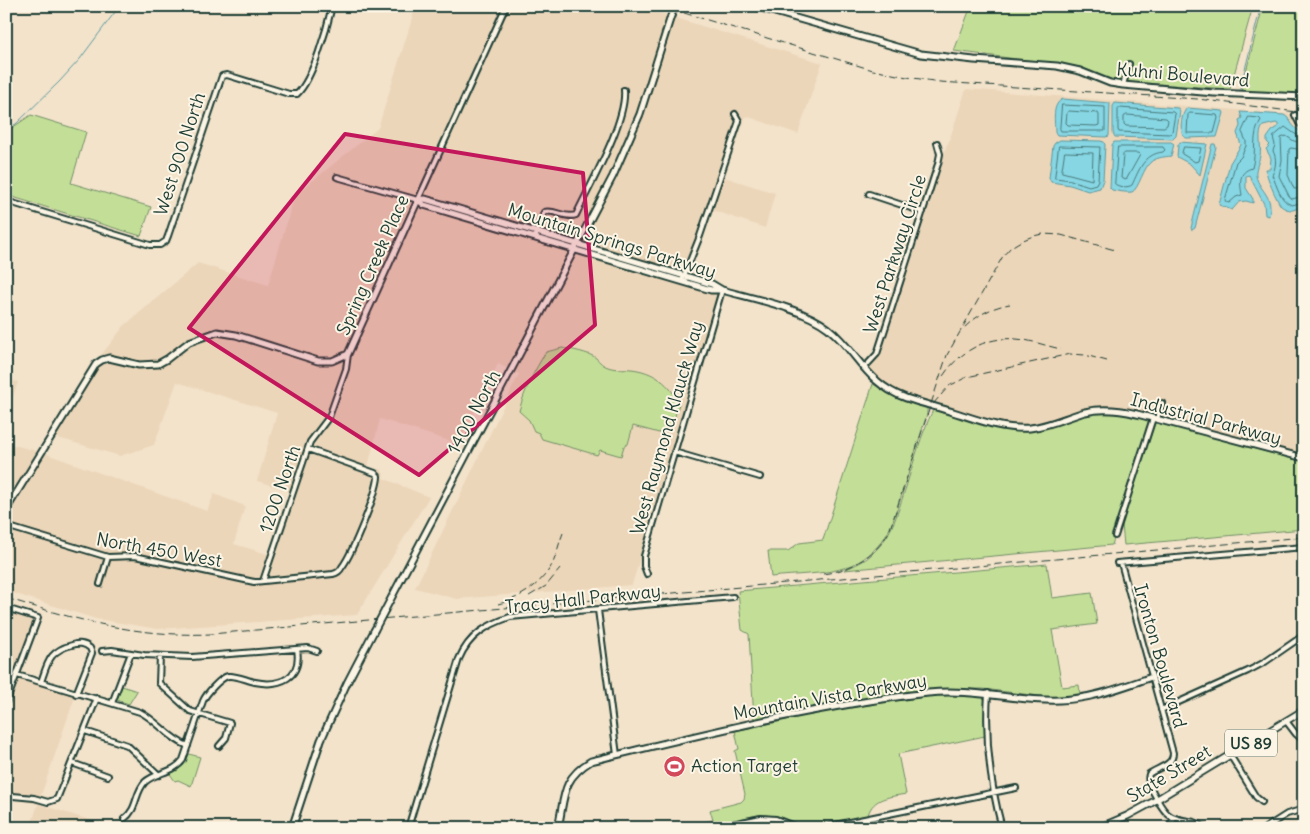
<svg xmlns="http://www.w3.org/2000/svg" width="1310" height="834" viewBox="0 0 1310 834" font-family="Delius,sans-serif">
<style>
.built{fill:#ecd6b9}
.green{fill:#c3df97;stroke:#718e66}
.water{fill:#87d6e4;stroke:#5d999e}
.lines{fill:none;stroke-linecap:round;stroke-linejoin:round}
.shore{stroke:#497a7a;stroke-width:1}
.stream{stroke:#5d999e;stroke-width:1}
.street-casing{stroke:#1f3d34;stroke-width:8}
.secondary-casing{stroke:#1f3d34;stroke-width:9}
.primary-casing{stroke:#1f3d34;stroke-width:9}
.street{stroke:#fcf5e5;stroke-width:4}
.secondary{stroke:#fcf5e5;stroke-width:5}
.primary{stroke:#fcf5e5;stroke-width:5.5}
.rail{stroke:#1f3d34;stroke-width:1;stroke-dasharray:8 4;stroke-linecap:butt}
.secondary-bridge-casing{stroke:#1f3d34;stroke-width:9;stroke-linecap:butt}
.secondary-bridge{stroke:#fcf5e5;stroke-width:5}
.marked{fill:#c2185b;fill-opacity:0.2;stroke:#c2185b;stroke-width:4;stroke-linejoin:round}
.labels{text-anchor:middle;stroke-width:4;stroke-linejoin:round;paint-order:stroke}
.shield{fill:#fcf5e5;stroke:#617469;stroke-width:1}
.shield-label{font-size:16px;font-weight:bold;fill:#1f3d34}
.street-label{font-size:18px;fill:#1f3d34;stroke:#fcf5e5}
.poi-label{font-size:18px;fill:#1f3d34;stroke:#fcf5e5;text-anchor:start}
</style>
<rect width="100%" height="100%" fill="#f3e3cb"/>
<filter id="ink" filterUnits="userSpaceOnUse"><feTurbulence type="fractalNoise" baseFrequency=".02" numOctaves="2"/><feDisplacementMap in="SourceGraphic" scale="10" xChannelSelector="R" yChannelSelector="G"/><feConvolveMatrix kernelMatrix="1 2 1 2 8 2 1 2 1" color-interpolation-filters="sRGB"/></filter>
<g filter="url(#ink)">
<path class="built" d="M416,6H637L822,63L798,134L746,116L724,177L775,193L765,228L712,210L691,270L694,276L723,285L632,585L457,599L415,588L519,374L498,364L459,444L380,419L368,467L374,469H381L384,474L383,478L429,497L357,615L158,629L96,619L6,591V443L41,452L207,511L214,494L245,506L234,544L271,555L293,492L257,481L277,413L177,382L154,445L120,456L51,436L102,354L124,326L198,263L268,285L295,195L378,128Z
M966,89L1291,114L1293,116L1298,126L1304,130V456L1133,410L1119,407L1085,409L1050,421L1031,425L1001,423L902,393L879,380L869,370L880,354L947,144H948Z
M6,379L18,382L6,418Z
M6,608L38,618L18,675L76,694L38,804L103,824L106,828H30L38,804L6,797Z"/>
<path class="green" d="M971,6H1253L1230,89L1115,81L1080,67L954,51Z
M1263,6H1304V94L1241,91Z
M31,115L86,132L71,183L151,207L141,236L6,195V132Z
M562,348C570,349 590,353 596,358C600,362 602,365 608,367C616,370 623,368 631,369C653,371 671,384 679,404L672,425L659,433L633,426L628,444L624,446L621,456L600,450L597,455L542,439L539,433L534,431L529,420L519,411C525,389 534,371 546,352Z
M873,384L892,395L927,407V414C919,440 911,465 903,491C898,506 894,523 885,537C876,550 862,562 847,567C824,575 796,574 771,577L768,551H788L799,543L823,540Z
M935,409L1002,429C1019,431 1036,431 1052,426C1065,423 1077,417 1090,414C1111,410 1131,416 1151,421L1112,545L844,570C855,565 866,561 874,552C893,534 898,511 906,487C914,461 921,435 933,410Z
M1156,422L1304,462V529L1124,545L1122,525L1125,512L1155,423Z
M1047,564L1052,598L1092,593L1097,624L1052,630L1062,687L1079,685L1080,695L1048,697L983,689H943L868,698L754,720L749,634L742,630L738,591Z
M122,686L137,691L129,704L117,700Z
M941,694H966L985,696V736L898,754L906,794C890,797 873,797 868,815C850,818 821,828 803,825C785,822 779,814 758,815L697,828V824L713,820L710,810L741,802L744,799L745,794L735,751L739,749L735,731L822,712Z
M189,754L200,757L191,786L178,780L175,781L170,774L184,765Z"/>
<path class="water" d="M1063,99L1110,103L1109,136L1106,137L1057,135L1055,132C1055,122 1051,104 1063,99Z
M1115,103L1178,108L1180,111L1176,136L1173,139L1115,137L1113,133V106Z
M1187,108L1223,111L1224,113L1217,137L1186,138C1178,134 1181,114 1187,108Z
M1240,112L1284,115C1293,120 1290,129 1304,132V206L1293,210C1288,210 1285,209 1281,206C1277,201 1265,174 1266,169H1270L1271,158L1266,149L1270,145L1267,142V138L1272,131L1278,127V124L1276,123L1263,126C1257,134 1262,146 1260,156C1259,162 1255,169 1256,176C1260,192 1274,195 1269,216L1265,215L1264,204L1249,175L1246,176V188L1253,199V203L1246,201L1239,202L1232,210L1219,205L1230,163L1241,145L1237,133L1240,126L1239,120L1242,118Z
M1060,140L1101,141L1104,142L1105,145L1103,180L1100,188L1088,191L1070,185L1051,182L1049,178L1053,146L1055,143Z
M1114,142H1171L1174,144L1171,156C1165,157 1158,157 1152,161C1143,167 1139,189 1132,192C1127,193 1117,191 1112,190L1110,188L1112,145Z
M1180,142L1207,144L1200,175L1190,164L1177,157L1178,145Z
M1212,144H1215L1216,147L1195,228L1192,230L1191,228Z"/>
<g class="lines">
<path class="shore" d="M1062,105L1105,107V131H1061L1060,129Z
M1120,108L1173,112L1175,114L1172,132L1170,134L1119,132L1118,130V110Z
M1069,111L1098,113L1099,115V125L1096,126L1068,125L1066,123L1067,113Z
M1190,113L1217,115L1218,118L1214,133H1187L1188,115Z
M1127,115L1166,118L1168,120L1167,125L1164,127L1126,126L1124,124V117Z
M1249,117L1259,118L1261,120C1251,135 1257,151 1252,168C1238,172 1240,183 1242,195L1236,197L1229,203L1226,202L1225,200L1236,162L1241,157L1246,146V141L1242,132Z
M1304,136L1295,134L1285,127L1273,137L1275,145L1273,151C1277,158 1276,168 1272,175C1277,185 1280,202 1292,205L1304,202
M1304,143L1294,141L1286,136L1281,138L1282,160L1279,176L1290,198L1292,199L1304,196
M1059,146L1100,147L1098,180L1096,184L1089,186L1071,180L1055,178Z
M1118,147H1163L1165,150L1163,152C1144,154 1139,170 1132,185C1128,188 1118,187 1115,184Z
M1184,147L1201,148L1198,161L1195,162L1182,154Z
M1304,150L1291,148L1289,149L1288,175L1294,189L1304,188
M1065,152L1093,153L1092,180L1062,172Z
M1125,153H1138L1140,155L1126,180L1121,178L1123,155Z"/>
<path class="stream" d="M1240,89L1261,6
M6,129L16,124L60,81L80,59L115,12L122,6"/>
<defs>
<path id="street" d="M1123,85L1129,64
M1295,115L1299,123L1304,127
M337,177L418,200L506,6
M869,194L923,212
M6,201L150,245H160L166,241L168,236L222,76L227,75L289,94H297C313,79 327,28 332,6
M535,238L544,212C555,209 565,219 576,215C590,185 627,121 624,90
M682,281L700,236L739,121L735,114
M864,368L877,354L938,164L940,154L937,143
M1157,419L1162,403
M674,452L760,477
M6,526L108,557L135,556L254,582L333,574C338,573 340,571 342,567C352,554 378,491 378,476L375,473L308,449
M1115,536L1153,418
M1117,563L1304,547
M1121,563L1173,753C1173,766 1158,767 1149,774C1147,781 1150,785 1153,792C1158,800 1161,809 1169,815C1180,823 1192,817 1205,828
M647,574L644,566V556L722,290
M263,581L310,442L329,417L346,369L348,354
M100,584L108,557
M6,608L38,618L6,703
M598,610L617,755
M102,651L112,650L144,655L192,657L308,648L317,651
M160,656L159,683L190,711L230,723L226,738L219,746
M17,675L140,712C158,721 169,739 188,746
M41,682C48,662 49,651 72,645C79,643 84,643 90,648L92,653L76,694
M988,693C985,738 990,784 1002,828
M112,703L131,653
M1161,710L1248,671L1265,662L1304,635
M1286,721L1296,734L1304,741
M85,731L127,745L159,775
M1230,755L1256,797L1262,802
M72,763L108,776
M1303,767L1304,764
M6,794L13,796L34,798L48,802L57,799L97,698
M124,819C138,809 134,794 145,782C156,772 174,773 183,760L203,701C206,694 220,678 228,676C236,675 246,680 255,682C280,687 302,678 297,649
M408,828L459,659C469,635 487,625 510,617L733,597
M713,828L761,818L776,819L799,828
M820,828L1016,788
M1167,828L1175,818
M1265,828L1287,814L1304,809"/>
<path id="secondary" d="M754,6L921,54L974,60L1057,66L1080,71L1110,83L1123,85L1214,93L1304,97
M418,200L425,199L712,284L722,290C754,299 802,308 828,328C858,352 865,383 906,398C921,403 937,407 953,412C978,420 1004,430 1030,428C1049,426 1067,417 1085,412C1102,408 1120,410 1137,414L1304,458
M418,200L424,205L711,290H722
M6,510L96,364L102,360L109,358L139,365L158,364L167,359L189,342L217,332L236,335L318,361H332L348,354L418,200
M385,610L613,176L640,114L671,16
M292,828L321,740L347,683L374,631
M558,828C565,797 561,779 591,761C703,734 814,706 928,693C974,688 1016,702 1060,700C1092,699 1122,687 1152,677"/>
<path id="primary" d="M1099,828L1127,816L1151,803L1304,710"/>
</defs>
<use href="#street" class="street-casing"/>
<use href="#secondary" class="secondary-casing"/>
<use href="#primary" class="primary-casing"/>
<use href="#street" class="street"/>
<use href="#secondary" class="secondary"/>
<use href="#primary" class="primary"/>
<path class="rail" d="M661,6L873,70L907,77L940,82L1198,99L1304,113
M964,328C977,315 992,307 1010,304
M943,376C959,352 986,336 1016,339C1031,340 1046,346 1061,349
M933,404L949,386L967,377L1070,354L1085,355L1107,361
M823,574C852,570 875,556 889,532L947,355L1003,256L1011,247L1021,241L1033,236L1043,234L1061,235L1115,250
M529,596L546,586L560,569
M6,598C78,620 134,637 211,634L1304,537
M498,604C520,599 542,584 553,563C557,553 559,543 563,533"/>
<defs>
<path id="secondary-bridge" d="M671,16L675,6
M374,631L385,610"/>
</defs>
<use href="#secondary-bridge" class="secondary-bridge-casing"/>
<use href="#secondary-bridge" class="secondary-bridge"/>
</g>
</g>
<path class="marked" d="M345,134L583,173L595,325L419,475L189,328Z"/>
<defs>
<symbol id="stadium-disc" viewBox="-11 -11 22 22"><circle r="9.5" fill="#d1495b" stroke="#fcf5e5"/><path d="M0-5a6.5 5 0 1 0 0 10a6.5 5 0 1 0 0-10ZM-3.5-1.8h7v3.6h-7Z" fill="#fff"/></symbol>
</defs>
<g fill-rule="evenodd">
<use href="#stadium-disc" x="662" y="754" width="25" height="25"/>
</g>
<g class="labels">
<rect class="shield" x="1225" y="729.5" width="52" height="27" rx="4"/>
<g class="shield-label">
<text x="1251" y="749">US 89</text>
</g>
<g class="street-label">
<text transform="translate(1183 75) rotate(5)" y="6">Kuhni Boulevard</text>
<text transform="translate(180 154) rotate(-72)" y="6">West 900 North</text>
<text transform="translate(612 241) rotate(17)" y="6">Mountain Springs Parkway</text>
<text transform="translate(895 254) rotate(-72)" y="6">West Parkway Circle</text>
<text transform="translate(373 265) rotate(-66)" y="6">Spring Creek Place</text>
<text transform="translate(474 412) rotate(-62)" y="6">1400 North</text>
<text transform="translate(1206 419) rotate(15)" y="6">Industrial Parkway</text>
<text transform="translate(667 428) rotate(-74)" y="6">West Raymond Klauck Way</text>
<text transform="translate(280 489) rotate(-71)" y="6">1200 North</text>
<text transform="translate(159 550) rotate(10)" y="6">North 450 West</text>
<text transform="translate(583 599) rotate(-6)" y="6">Tracy Hall Parkway</text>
<text transform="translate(1160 656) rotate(74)" y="6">Ironton Boulevard</text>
<text transform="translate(830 697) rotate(-10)" y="6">Mountain Vista Parkway</text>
<text transform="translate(1169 774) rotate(-31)" y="6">State Street</text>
</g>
<g class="poi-label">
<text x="691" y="772">Action Target</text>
</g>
</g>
<rect width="1310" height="834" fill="none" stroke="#fcf5e5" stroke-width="25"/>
<rect x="12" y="12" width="1285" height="809" fill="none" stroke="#1f3d34" stroke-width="2" filter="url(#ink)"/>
</svg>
